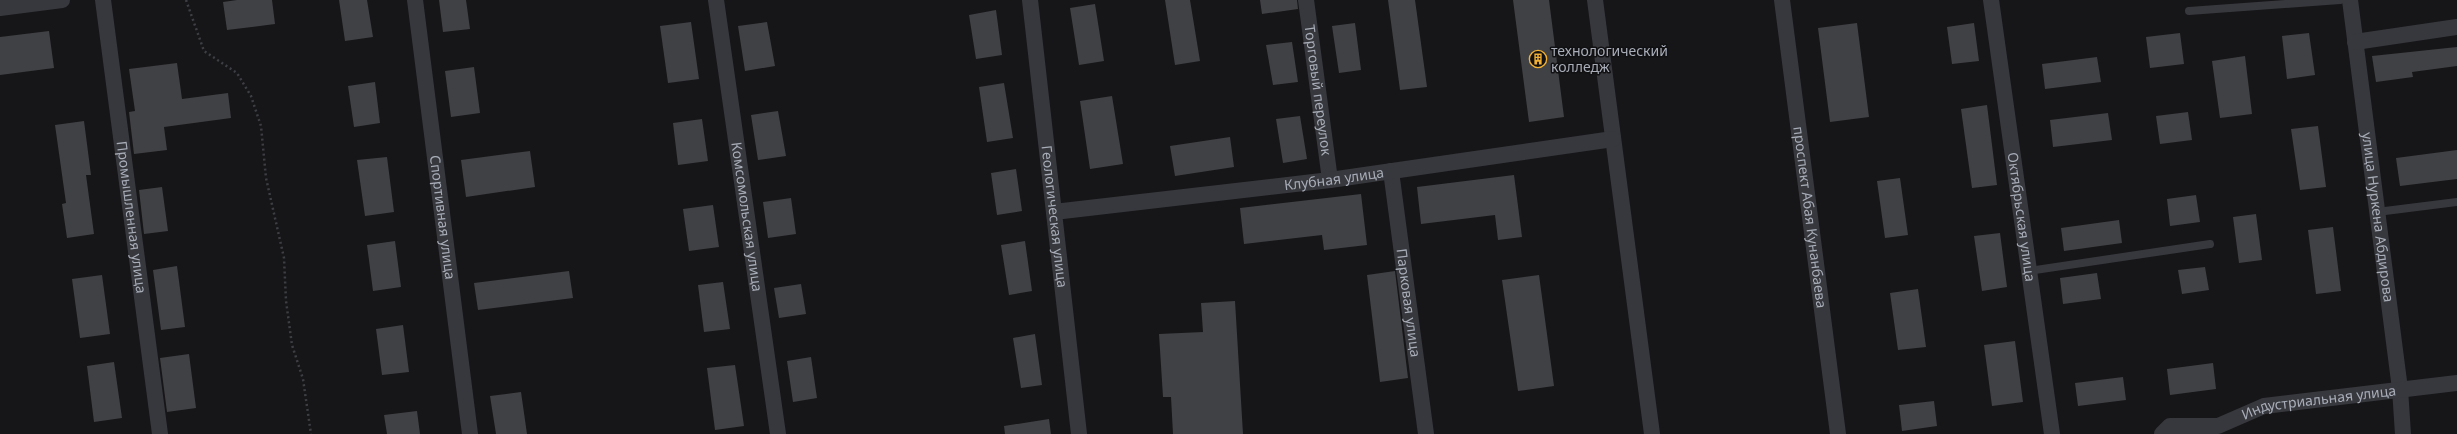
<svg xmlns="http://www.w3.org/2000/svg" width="2457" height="434" viewBox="0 0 2457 434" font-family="'Noto Sans',sans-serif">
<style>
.building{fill:#404145}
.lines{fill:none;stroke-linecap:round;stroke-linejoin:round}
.path{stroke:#3d3f44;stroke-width:2.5;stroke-dasharray:2 3;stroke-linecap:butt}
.service{stroke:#37383d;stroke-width:8}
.minor{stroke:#37383d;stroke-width:16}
.labels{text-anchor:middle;stroke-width:3;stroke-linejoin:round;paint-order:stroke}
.poi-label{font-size:14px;fill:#a8adb8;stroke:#111113;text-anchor:start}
.street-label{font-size:14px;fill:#a8adb8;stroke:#111113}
</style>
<rect width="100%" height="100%" fill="#161618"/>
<path class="building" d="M237,0H272L275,24L227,30L223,2Z
M339,0H367L373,37L345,41Z
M439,0H466L470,29L443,32Z
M1165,0H1190L1200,61L1175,65Z
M1260,0H1297L1298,9L1262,14Z
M1388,0H1415L1427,87L1400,90Z
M1513,0H1549L1564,117L1529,122Z
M1095,4L1104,61L1079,65L1070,8Z
M996,10L1002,55L976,59L969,15Z
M691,22L699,79L668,83L660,26Z
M767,22L775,66L745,71L738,26Z
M1355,23L1361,70L1339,73L1332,26Z
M1857,23L1869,117L1830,122L1818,28Z
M1974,23L1979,61L1952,64L1947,27Z
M49,31L54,68L0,75V37Z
M2180,33L2184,64L2150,68L2146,37Z
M2309,33L2315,75L2287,79L2282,36Z
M1292,42L1298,82L1273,85L1266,45Z
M2457,47V66L2412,72L2413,77L2376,82L2372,56Z
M2245,56L2252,114L2220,118L2212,61Z
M2097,57L2101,82L2045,89L2042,64Z
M177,63L182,99L228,93L231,118L164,127L167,150L134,154L129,112L135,111L129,69Z
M474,67L480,113L451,117L445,71Z
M375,82L380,123L354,127L348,86Z
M1004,83L1013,138L987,142L979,87Z
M1112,96L1123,164L1090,169L1080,101Z
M1987,105L1997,185L1972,188L1961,109Z
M778,111L786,156L758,160L751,115Z
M2188,112L2192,140L2160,144L2156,116Z
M2108,113L2112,140L2053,147L2050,120Z
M1300,116L1307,159L1283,163L1276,119Z
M702,119L708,161L678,165L673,123Z
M84,121L91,175H86L94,234L67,238L62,204L66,203L55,125Z
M2318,126L2326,187L2300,190L2291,129Z
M1230,137L1234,167L1175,176L1170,146Z
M2457,150V179L2400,186L2396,158Z
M530,151L535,187L466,197L461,160Z
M387,157L394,212L365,216L357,160Z
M1016,169L1022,211L997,215L991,173Z
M1514,175L1522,237L1498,240L1495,215L1421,224L1417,187Z
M1900,178L1908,235L1885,238L1877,181Z
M162,187L168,231L144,234L139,190Z
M1361,194L1367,245L1324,250L1322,235L1244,244L1240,208Z
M2196,195L2200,222L2170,226L2167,199Z
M791,198L796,234L768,238L763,202Z
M713,205L719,247L689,251L683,209Z
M2256,214L2262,260L2239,263L2233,217Z
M2119,220L2122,243L2064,251L2061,228Z
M2333,227L2341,291L2316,294L2308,230Z
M2000,233L2007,287L1982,291L1974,236Z
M395,241L401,287L373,291L367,245Z
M1025,241L1032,291L1009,295L1001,245Z
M177,266L185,327L161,330L153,270Z
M2205,267L2209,290L2182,294L2178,270Z
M569,271L573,298L478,310L474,283Z
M1395,271L1408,378L1380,382L1367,275Z
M2097,273L2101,299L2063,304L2060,278Z
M102,275L110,334L80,338L72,279Z
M1539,275L1554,386L1518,391L1502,280Z
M723,282L730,329L704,332L698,285Z
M801,284L806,314L779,318L774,288Z
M1918,289L1926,347L1898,350L1890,293Z
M1235,301L1243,434H1173L1171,397H1163L1159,334L1203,332L1201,303Z
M403,325L409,372L382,375L376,329Z
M1035,334L1042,385L1021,388L1013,338Z
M2015,341L2023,402L1992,406L1984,345Z
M189,354L196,408L167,412L160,358Z
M811,357L817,398L793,402L787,361Z
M114,362L122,418L94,422L87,366Z
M2213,363L2216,389L2170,395L2167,369Z
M735,365L744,426L715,430L707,368Z
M2123,377L2126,400L2078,406L2075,383Z
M521,392L527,434H496L490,396Z
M1934,401L1937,426L1902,431L1899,405Z
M417,411L420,434H387L384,415Z
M1049,419L1051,434H1005L1004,426Z"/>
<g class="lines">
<path class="path" d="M186,0L204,51L237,73L251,96L261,126L266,178L284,258L286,301L292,345L303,379L311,434"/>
<path class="service" d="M2189,11L2340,0
M2377,212L2457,202
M2029,271L2210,244"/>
<g class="minor">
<path id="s1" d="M103,0L160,434"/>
<path id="s2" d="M415,0L470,434"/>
<path id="s3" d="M716,0L778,434"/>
<path id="s4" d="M1030,0L1079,434"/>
<path id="s5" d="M1306,0L1330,180"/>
<path d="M1595,0L1652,434"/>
<path id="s6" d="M1782,0L1838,434"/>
<path id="s7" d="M1991,0L2052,434"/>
<path id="s8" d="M2350,0L2400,389L2403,434"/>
<path d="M0,8L62,0"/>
<path d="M2355,42L2457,27"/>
<path id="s9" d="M1391,171L1426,434"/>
<path id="s10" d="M1054,212L1330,180L1613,139"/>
<path id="s11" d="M2162,434L2170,426H2218L2264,406L2457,383"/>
</g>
</g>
<defs>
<symbol id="building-ring" viewBox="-11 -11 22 22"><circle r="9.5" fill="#111113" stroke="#f2b134" stroke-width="1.5"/><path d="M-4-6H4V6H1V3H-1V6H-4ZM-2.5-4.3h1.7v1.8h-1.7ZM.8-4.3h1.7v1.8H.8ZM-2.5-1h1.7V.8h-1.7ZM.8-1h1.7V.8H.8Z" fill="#f2b134"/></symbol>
</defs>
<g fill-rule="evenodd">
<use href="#building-ring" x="1528" y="49" width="20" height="20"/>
</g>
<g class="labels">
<g class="poi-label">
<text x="1551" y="56">технологический<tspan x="1551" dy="16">колледж</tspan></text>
</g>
<g class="street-label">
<text dy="5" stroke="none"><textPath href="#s5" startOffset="91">Торговый переулок</textPath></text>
<text dy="5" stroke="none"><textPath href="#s10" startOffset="282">Клубная улица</textPath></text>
<text dy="5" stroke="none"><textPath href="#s1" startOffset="219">Промышленная улица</textPath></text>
<text dy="5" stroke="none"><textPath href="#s2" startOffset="219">Спортивная улица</textPath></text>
<text dy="5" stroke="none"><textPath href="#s3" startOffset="219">Комсомольская улица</textPath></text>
<text dy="5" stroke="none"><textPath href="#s4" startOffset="218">Геологическая улица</textPath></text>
<text dy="5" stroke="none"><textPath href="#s6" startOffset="219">проспект Абая Кунанбаева</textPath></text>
<text dy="5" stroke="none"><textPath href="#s7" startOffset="219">Октябрьская улица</textPath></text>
<text dy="5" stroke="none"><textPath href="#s8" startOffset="219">улица Нуркена Абдирова</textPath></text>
<text dy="5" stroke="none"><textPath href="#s9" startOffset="133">Парковая улица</textPath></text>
<text dy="5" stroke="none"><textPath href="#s11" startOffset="164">Индустриальная улица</textPath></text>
</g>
</g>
</svg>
